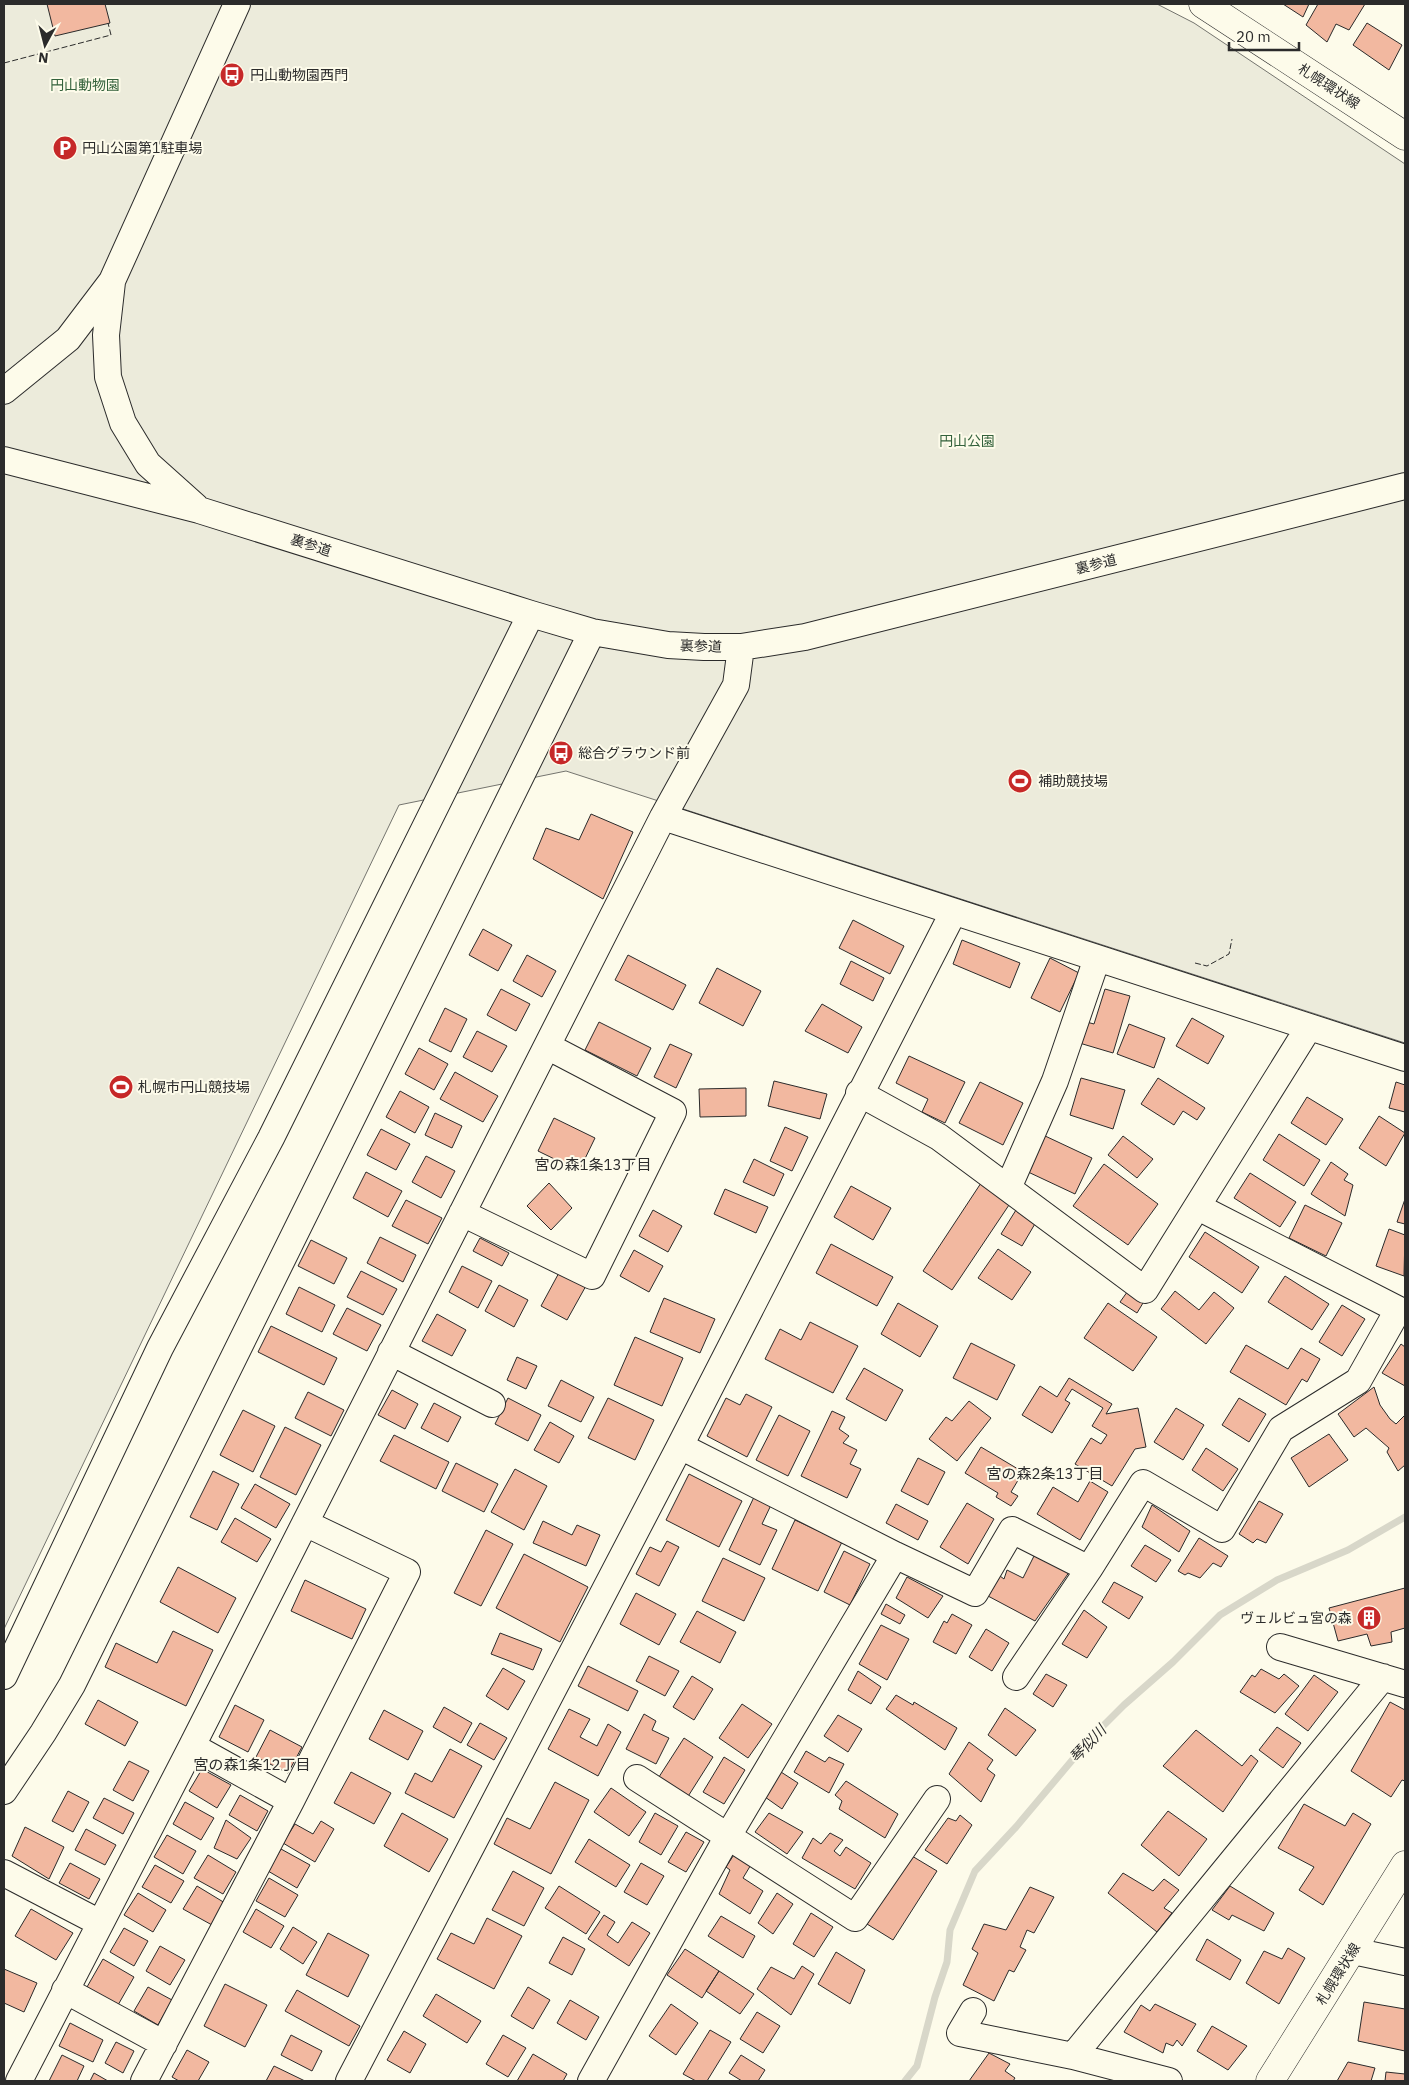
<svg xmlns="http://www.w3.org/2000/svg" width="1409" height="2085" viewBox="0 0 1409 2085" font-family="'IBM Plex Sans','Noto Sans JP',sans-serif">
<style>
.green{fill:#ecebdb;stroke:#74746e}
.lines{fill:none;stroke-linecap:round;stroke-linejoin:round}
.stream{stroke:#d8d7c9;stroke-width:7}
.building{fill:#f2b8a0;stroke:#2b2b2b}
.minor-casing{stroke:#2b2b2b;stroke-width:28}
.major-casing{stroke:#2b2b2b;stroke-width:29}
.minor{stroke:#fdfbea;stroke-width:26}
.major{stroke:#fdfbea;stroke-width:28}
.fence{stroke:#2b2b2b;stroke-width:1;stroke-dasharray:6 2.5;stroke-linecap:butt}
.labels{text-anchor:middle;stroke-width:4;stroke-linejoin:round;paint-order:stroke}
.poi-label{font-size:14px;fill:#2b2b2b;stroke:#fdfbea;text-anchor:start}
.park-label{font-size:14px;fill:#34623c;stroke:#fdfbea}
.street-label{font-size:14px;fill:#2b2b2b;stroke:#fdfbea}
.neighbourhood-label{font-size:15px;fill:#2b2b2b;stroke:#fdfbea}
.water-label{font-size:15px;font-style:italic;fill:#2b2b2b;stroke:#fdfbea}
</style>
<rect width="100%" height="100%" fill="#fdfbea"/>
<path class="green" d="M4,4H1157L1194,23L1405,164V1043L566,771L399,805L4,1629Z"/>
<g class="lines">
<path class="stream" d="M905,2081L917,2066L935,1997L947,1962L950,1930L975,1871L1016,1827L1090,1739L1124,1705L1173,1662L1220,1615L1277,1580L1348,1550L1405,1517"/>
</g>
<path class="building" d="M47,4H105L110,23L55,36Z
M1283,4H1309L1303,17Z
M1318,4H1365L1349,30L1336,24L1327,42L1306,25Z
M1367,23L1402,45L1389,70L1353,45Z
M591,814L633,832L603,899L533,859L546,828L579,840Z
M853,920L904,946L890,974L839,948Z
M483,929L512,945L498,971L469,955Z
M962,940L1020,963L1010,988L953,964Z
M527,955L556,971L542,997L513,981Z
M628,955L686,985L673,1010L615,980Z
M1050,958L1079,973L1060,1012L1031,998Z
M851,961L884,978L873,1001L840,984Z
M717,968L761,991L743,1026L699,1003Z
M501,989L530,1004L516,1031L487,1015Z
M1105,989L1130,996L1113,1053L1076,1042L1083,1021L1094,1024Z
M822,1004L862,1027L848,1053L805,1031Z
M445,1008L467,1019L451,1052L429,1041Z
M1192,1018L1224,1036L1208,1064L1176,1046Z
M599,1022L651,1048L637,1076L585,1050Z
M1129,1024L1165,1038L1154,1068L1117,1054Z
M477,1031L507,1046L492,1072L463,1057Z
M670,1044L692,1054L676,1088L654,1077Z
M419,1048L448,1064L434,1090L405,1074Z
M909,1056L965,1082L945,1123L922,1112L928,1099L896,1083Z
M455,1072L498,1096L483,1122L440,1099Z
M1081,1078L1125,1090L1113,1129L1070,1115Z
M1158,1078L1205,1108L1197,1120L1183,1111L1174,1125L1141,1104Z
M774,1081L827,1094L820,1119L768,1106Z
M980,1082L1023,1103L1003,1145L959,1123Z
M1396,1082L1405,1085V1112L1389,1108Z
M746,1088V1116L700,1117L699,1089Z
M400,1091L429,1107L415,1133L386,1117Z
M1307,1097L1343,1119L1326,1145L1291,1123Z
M435,1113L462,1126L452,1148L425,1135Z
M1379,1116L1405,1133L1386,1166L1359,1148Z
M554,1118L595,1138L579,1171L538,1151Z
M785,1127L808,1137L792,1171L770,1161Z
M381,1129L410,1144L396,1170L367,1155Z
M1279,1134L1320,1160L1304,1186L1263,1160Z
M1043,1135L1092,1158L1075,1194L1026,1171Z
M1123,1136L1153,1159L1137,1178L1108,1155Z
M426,1156L455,1171L441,1198L412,1182Z
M754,1159L784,1174L774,1196L743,1182Z
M1331,1162L1348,1174L1344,1180L1353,1185L1345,1216L1311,1194Z
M1104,1164L1158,1204L1128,1245L1073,1206Z
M366,1172L402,1191L388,1217L353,1198Z
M1250,1173L1296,1202L1280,1227L1234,1198Z
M549,1183L572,1208L551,1230L527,1206Z
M981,1183L1011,1202L952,1290L923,1271Z
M851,1186L891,1208L873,1240L834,1217Z
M725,1189L768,1207L756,1233L714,1214Z
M1405,1199V1224L1397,1222Z
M406,1200L442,1218L428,1244L392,1226Z
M1305,1205L1342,1223L1326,1256L1289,1238Z
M653,1210L682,1226L668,1252L639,1236Z
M1016,1210L1036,1222L1022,1246L1001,1234Z
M1389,1229L1405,1235L1404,1276L1376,1266Z
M1205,1232L1259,1267L1242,1293L1189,1257Z
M380,1237L416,1255L403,1282L367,1263Z
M480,1238L509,1253L502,1266L473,1251Z
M311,1240L347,1258L334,1284L298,1266Z
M831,1244L893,1277L877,1306L816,1273Z
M998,1249L1031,1272L1012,1300L978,1278Z
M634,1250L663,1266L649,1292L620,1276Z
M462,1266L492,1281L478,1308L449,1292Z
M561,1269L587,1284L567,1320L541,1306Z
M361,1271L397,1289L383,1315L347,1297Z
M1285,1276L1329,1304L1312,1330L1268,1302Z
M499,1285L528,1300L514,1327L485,1311Z
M299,1287L335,1305L322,1332L286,1314Z
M1130,1288L1146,1298L1137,1313L1120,1302Z
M1175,1291L1199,1310L1214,1292L1234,1308L1206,1344L1161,1309Z
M664,1298L715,1319L700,1353L650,1332Z
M898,1303L938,1326L920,1357L881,1334Z
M1108,1303L1157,1337L1133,1371L1084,1338Z
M1342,1305L1365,1319L1342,1356L1319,1342Z
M347,1308L381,1325L367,1351L333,1334Z
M437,1314L466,1330L452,1356L422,1341Z
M810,1322L858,1346L833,1393L765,1359L780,1329L801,1340Z
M271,1326L337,1358L324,1385L258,1352Z
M635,1337L683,1358L662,1406L614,1385Z
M971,1343L1015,1365L997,1400L953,1378Z
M1401,1344L1405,1347V1386L1382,1373Z
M1246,1345L1288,1369L1301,1348L1320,1359L1307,1382L1302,1379L1286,1405L1230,1372Z
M517,1357L537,1366L526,1389L507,1380Z
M864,1368L903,1390L886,1421L846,1399Z
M1069,1378L1112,1404L1106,1414L1138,1408L1146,1447L1135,1449L1112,1486L1075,1464L1091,1438L1101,1444L1107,1435L1092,1426L1103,1408L1072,1389L1065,1400L1070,1403L1052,1433L1022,1415L1040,1386L1057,1397Z
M561,1380L594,1397L581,1422L548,1406Z
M1374,1387L1380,1405L1390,1419L1396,1424L1405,1415V1465L1398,1471L1387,1452L1389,1448L1366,1428L1354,1437L1338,1414Z
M392,1390L418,1404L405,1429L378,1415Z
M308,1392L344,1410L331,1436L295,1418Z
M746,1394L772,1407L747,1457L707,1436L726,1398L740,1405Z
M508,1398L541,1415L528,1441L495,1424Z
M608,1398L654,1420L635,1460L588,1438Z
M1239,1398L1266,1414L1249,1442L1222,1425Z
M969,1401L991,1418L957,1461L929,1439L946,1417L952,1421Z
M434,1403L461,1417L448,1442L421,1428Z
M1176,1408L1204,1425L1183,1460L1154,1442Z
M243,1410L275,1426L253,1472L220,1455Z
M832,1411L845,1417L839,1429L849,1436L843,1443L857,1450L850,1464L861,1469L847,1498L801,1476Z
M779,1415L810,1431L788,1476L756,1460Z
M550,1422L574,1436L559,1463L534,1450Z
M285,1427L321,1445L296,1495L260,1477Z
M1329,1434L1348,1460L1309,1487L1291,1458Z
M394,1435L449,1462L436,1489L380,1461Z
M981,1447L1023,1472L1011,1492L1018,1496L1011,1506L996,1497L998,1493L965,1473Z
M1206,1448L1238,1469L1223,1491L1192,1470Z
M918,1458L945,1472L928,1505L901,1491Z
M456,1463L498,1484L484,1512L442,1491Z
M515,1469L547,1486L524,1530L491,1512Z
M213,1471L239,1484L217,1530L190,1517Z
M689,1474L742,1501L719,1547L666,1520Z
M1090,1481L1108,1492L1080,1540L1037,1514L1053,1487L1078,1502Z
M255,1484L290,1504L276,1528L241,1508Z
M754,1497L771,1505L762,1524L777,1530L760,1565L729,1550Z
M1259,1501L1283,1514L1266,1543L1257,1539L1253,1543L1239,1534Z
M967,1503L994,1519L968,1564L940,1547Z
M896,1504L928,1521L918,1540L886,1523Z
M1152,1505L1190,1531L1179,1552L1142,1527Z
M235,1518L271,1539L257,1562L221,1542Z
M795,1520L842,1542L818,1591L772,1569Z
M543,1521L572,1535L577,1525L600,1535L586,1566L533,1543Z
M486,1530L513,1544L481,1606L454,1593Z
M1199,1538L1228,1556L1221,1567L1213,1563L1200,1578L1188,1573L1185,1575L1178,1571Z
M667,1541L679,1547L659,1586L636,1574L650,1547L661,1552Z
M1145,1545L1171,1560L1156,1582L1131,1566Z
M1037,1550L1072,1568L1035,1621L988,1596L1000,1576L1004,1579L1007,1570L1023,1578Z
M844,1551L870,1564L850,1605L824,1592Z
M524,1554L588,1587L560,1642L496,1608Z
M723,1558L765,1578L744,1621L702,1601Z
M178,1567L236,1598L218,1633L160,1602Z
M907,1577L943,1596L928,1618L896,1598Z
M305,1580L366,1609L352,1639L291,1611Z
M1114,1582L1143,1597L1129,1619L1102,1602Z
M1405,1588V1628L1391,1632L1392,1642L1371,1646L1367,1634L1338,1641L1329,1608Z
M636,1593L676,1614L659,1645L620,1624Z
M886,1604L905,1615L900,1624L881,1614Z
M1084,1610L1107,1627L1087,1658L1062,1644Z
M697,1611L736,1632L720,1663L680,1642Z
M952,1614L972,1625L956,1654L933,1642L944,1621L947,1623Z
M881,1625L909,1639L887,1680L859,1664Z
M986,1629L1009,1643L992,1671L969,1657Z
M173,1631L213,1650L186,1706L105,1667L116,1643L157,1663Z
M500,1633L542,1649L533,1670L491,1654Z
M649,1656L679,1671L665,1696L636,1681Z
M588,1666L638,1691L628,1711L578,1686Z
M503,1668L525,1681L508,1710L486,1696Z
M1261,1669L1279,1679L1284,1674L1299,1686L1275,1713L1240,1692L1252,1675L1255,1677Z
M858,1671L881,1687L871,1704L848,1690Z
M1046,1674L1067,1685L1053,1707L1033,1694Z
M1314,1675L1338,1692L1308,1731L1285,1714Z
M692,1676L713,1689L694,1720L673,1707Z
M896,1695L913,1705L914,1702L957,1728L945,1750L886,1709Z
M98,1700L138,1722L125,1746L85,1724Z
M1390,1702L1405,1710V1781L1402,1780L1391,1797L1351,1771Z
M742,1704L772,1724L748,1758L719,1738Z
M235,1705L264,1720L248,1752L219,1737Z
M444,1707L472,1723L461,1743L433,1727Z
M1005,1708L1036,1730L1016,1756L988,1735Z
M569,1709L590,1719L580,1737L597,1746L608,1724L621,1732L598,1776L548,1749Z
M384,1710L423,1731L408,1760L369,1739Z
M644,1714L656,1721L652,1730L669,1738L656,1764L626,1749Z
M838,1715L862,1729L848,1752L824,1736Z
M480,1723L507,1738L494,1760L467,1745Z
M1277,1727L1301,1743L1283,1768L1259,1750Z
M270,1730L302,1747L288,1773L256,1757Z
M1196,1730L1242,1766L1251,1755L1258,1761L1223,1812L1163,1766Z
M684,1738L713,1757L687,1798L657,1780Z
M969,1742L993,1760L987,1769L995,1775L981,1802L949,1774Z
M450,1749L482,1766L454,1818L405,1793L415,1773L432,1782Z
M806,1751L825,1762L829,1757L844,1764L829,1793L794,1772Z
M724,1757L745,1770L724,1804L703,1792Z
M129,1761L149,1771L133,1801L113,1790Z
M202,1769L231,1785L217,1808L189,1791Z
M351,1772L391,1793L374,1824L334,1803Z
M781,1772L798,1783L782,1809L765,1797Z
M846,1781L898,1814L885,1838L839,1809L842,1801L835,1795Z
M555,1782L589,1800L551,1874L494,1844L507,1818L530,1829Z
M611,1788L646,1812L629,1836L594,1812Z
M68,1791L89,1802L73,1832L52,1821Z
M240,1795L268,1811L257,1831L229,1815Z
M104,1798L134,1813L123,1834L93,1818Z
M185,1802L214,1818L201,1840L173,1824Z
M1304,1804L1345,1826L1353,1813L1371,1824L1323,1905L1299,1890L1314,1867L1278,1848Z
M1168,1811L1207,1839L1179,1876L1141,1845Z
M402,1813L448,1839L429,1872L384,1846Z
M655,1813L678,1826L661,1855L639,1842Z
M769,1813L803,1832L787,1854L755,1832Z
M960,1815L972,1825L947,1864L925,1850L948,1818L956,1821Z
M226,1820L251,1838L237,1859L214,1848Z
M321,1821L334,1829L315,1862L283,1843L295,1824L313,1834Z
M25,1827L64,1847L49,1879L12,1856Z
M86,1829L116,1845L105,1865L75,1850Z
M686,1832L704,1842L686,1872L668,1862Z
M830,1833L843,1840L834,1851L840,1856L846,1847L871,1863L855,1889L802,1858L813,1838L821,1844Z
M167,1835L196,1851L183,1874L154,1857Z
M589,1839L630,1865L616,1887L575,1862Z
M281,1849L310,1865L297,1888L268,1871Z
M735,1853L752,1863L743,1878L763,1891L750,1914L719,1894L730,1870L726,1867Z
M208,1855L236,1872L223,1894L194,1878Z
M912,1856L937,1871L893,1940L867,1924Z
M70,1863L100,1879L89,1899L59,1883Z
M641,1863L664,1876L647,1905L624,1892Z
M155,1865L184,1881L171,1903L142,1887Z
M513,1871L544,1888L524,1926L492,1910Z
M1123,1873L1153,1891L1164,1879L1179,1890L1164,1908L1172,1913L1157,1932L1108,1893Z
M269,1878L298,1895L285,1917L256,1901Z
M197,1886L225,1903L212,1925L183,1909Z
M559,1886L600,1912L586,1934L545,1908Z
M1230,1886L1274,1913L1264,1931L1232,1915L1229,1920L1212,1910Z
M1030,1887L1054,1897L1034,1933L1027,1930L1020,1947L1026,1950L1014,1972L1009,1970L994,2001L963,1985L978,1953L972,1949L984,1924L1006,1930Z
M138,1893L166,1910L153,1932L124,1915Z
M777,1893L793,1904L773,1934L758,1923Z
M31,1909L73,1933L56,1960L15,1936Z
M256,1909L284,1926L271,1948L243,1932Z
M811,1913L833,1927L814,1957L793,1944Z
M604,1915L615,1922L607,1935L618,1943L632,1922L650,1933L629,1966L588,1939Z
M721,1916L755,1936L743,1958L708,1936Z
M487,1918L522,1936L494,1989L437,1959L451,1933L474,1944Z
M293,1927L317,1942L303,1964L280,1949Z
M124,1928L148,1941L134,1966L110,1952Z
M328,1933L369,1955L348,1997L306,1975Z
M563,1937L585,1949L572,1975L549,1963Z
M1207,1939L1241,1960L1230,1980L1196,1960Z
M160,1946L185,1960L170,1985L146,1971Z
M1288,1948L1305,1958L1279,2004L1246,1983L1264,1951L1282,1959Z
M685,1949L719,1971L702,1998L667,1975Z
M836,1952L865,1970L850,2004L818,1984Z
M103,1959L134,1977L118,2005L87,1987Z
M802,1966L814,1974L791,2015L757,1989L771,1967L794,1979Z
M4,1969L37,1983L24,2012L4,2003Z
M719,1971L754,1994L740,2014L706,1991Z
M225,1984L267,2005L245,2047L204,2026Z
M148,1987L172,2000L158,2025L134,2011Z
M528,1987L550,2000L533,2029L511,2016Z
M297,1990L360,2026L349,2046L285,2011Z
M436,1994L481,2021L467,2043L423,2016Z
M570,2000L599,2017L586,2040L557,2023Z
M1364,2002L1405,2009V2051L1358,2041Z
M671,2004L698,2023L676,2055L649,2036Z
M1155,2004L1196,2024L1182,2046L1177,2040L1173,2046L1166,2043L1163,2053L1124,2032L1141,2005L1150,2011Z
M757,2012L780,2026L763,2053L740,2039Z
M70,2023L103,2040L93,2062L59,2046Z
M1212,2026L1247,2046L1228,2070L1197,2051Z
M710,2030L731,2042L707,2081H696L683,2074Z
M404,2031L426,2044L410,2073L387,2060Z
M291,2035L322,2051L312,2071L281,2055Z
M503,2035L526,2048L508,2077L486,2064Z
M116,2042L134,2051L123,2073L105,2063Z
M187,2050L209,2062L198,2081H179L172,2077Z
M989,2053L1010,2064L1005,2071L1015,2078L1013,2081H969Z
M533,2054L567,2074L563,2081H517Z
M62,2055L84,2066L77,2081H49Z
M741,2055L765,2070L758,2081H742L729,2073Z
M1348,2062L1375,2068L1371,2081H1337Z
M274,2066L305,2081H266Z
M1386,2072L1405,2074V2081H1385Z
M94,2073L108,2081H90Z"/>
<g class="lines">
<defs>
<path id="minor" d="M112,282L106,335L108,377L123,423L148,464L196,507
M4,391L68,339L112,281L237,4
M4,460L199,510L531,614L592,632L668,645L704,647H741L805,637L1405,486
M663,817L1405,1058
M859,1093L939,1137L1145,1290L1309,1027
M1008,1188L1055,1081L1093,970
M1198,1207L1405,1313
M462,1213L592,1276L673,1112L547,1046
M391,1352L492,1404
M680,1446L895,1555L975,1593L1012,1530L1089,1569L1143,1483L1222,1529L1281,1429L1358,1381L1398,1310
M1280,1647L1405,1684
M4,1676L160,1348L271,1138L531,614
M1016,1677L1089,1569
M192,1746L291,1801
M637,1778L855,1918L937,1799
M4,1791L43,1733L72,1685L592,632
M4,1873L100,1923
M1353,1951L1405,1962
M65,1990L164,2044
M973,2011L960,2033L1073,2056L1169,2081
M1073,2056L1383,1677
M19,2081L192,1746L663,817L736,685L741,647
M144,2081L291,1801L407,1572L305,1523
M349,2081L680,1446L953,913
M591,2081L728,1836L895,1555"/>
<path id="major" d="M1203,4L1405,136
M1270,2081L1405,1865"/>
</defs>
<use href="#minor" class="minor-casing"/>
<use href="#major" class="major-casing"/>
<use href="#minor" class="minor"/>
<use href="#major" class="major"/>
<path class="fence" d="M4,63L111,35L108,23
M1195,963L1207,966L1229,954L1232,939"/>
</g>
<defs>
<symbol id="bus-disc" viewBox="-11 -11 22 22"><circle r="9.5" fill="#c62828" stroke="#fdfbea"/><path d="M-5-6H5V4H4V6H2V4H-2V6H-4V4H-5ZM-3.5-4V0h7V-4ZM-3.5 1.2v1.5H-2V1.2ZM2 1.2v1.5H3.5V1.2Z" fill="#fff"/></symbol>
<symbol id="parking-disc" viewBox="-11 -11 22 22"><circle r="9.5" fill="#c62828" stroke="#fdfbea"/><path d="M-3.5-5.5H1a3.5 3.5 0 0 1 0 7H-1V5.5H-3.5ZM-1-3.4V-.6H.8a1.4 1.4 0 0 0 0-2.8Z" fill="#fff"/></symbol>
<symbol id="stadium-disc" viewBox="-11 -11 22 22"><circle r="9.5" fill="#c62828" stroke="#fdfbea"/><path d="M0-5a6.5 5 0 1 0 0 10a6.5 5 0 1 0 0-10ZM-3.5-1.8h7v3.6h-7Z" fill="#fff"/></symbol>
<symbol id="building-disc" viewBox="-11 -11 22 22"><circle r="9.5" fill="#c62828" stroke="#fdfbea"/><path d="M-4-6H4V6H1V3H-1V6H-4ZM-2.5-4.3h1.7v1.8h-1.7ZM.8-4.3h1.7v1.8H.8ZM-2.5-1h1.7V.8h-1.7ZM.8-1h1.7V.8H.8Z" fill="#fff"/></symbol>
</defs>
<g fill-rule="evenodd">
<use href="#bus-disc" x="218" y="61" width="28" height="28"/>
<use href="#parking-disc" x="51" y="134" width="28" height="28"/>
<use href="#bus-disc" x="547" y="739" width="28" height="28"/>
<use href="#stadium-disc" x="1006" y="767" width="28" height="28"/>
<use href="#stadium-disc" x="107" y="1073" width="28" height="28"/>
<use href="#building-disc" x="1355" y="1604" width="28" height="28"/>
</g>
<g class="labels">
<g class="poi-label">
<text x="250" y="80">円山動物園西門</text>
<text x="82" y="153">円山公園第1駐車場</text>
<text x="578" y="758">総合グラウンド前</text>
<text x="1038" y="786">補助競技場</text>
<text x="138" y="1092">札幌市円山競技場</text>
<text x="1352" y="1623" text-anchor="end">ヴェルビュ宮の森</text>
</g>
<g class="park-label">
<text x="85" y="90">円山動物園</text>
<text x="967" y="446">円山公園</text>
</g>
<g class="street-label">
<text transform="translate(1329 86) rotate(33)" y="5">札幌環状線</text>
<text transform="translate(311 545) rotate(18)" y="5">裏参道</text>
<text transform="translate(1096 564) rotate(-14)" y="5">裏参道</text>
<text transform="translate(701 646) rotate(2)" y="5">裏参道</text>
<text transform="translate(1338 1974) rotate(-58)" y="5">札幌環状線</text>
</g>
<g class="neighbourhood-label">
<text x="593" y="1170">宮の森1条13丁目</text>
<text x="1045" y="1479">宮の森2条13丁目</text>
<text x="252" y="1770">宮の森1条12丁目</text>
</g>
<g class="water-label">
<text transform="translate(1088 1744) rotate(-47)" y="5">琴似川</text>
</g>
</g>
<rect width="1409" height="2085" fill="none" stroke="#2b2b2b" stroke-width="10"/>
<g transform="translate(45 45) rotate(187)" stroke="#fdfbea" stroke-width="4" paint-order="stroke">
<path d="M0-4L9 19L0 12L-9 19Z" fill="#2b2b2b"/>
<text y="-8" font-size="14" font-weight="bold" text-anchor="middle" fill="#2b2b2b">N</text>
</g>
<path d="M1229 42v8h70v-8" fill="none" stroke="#2b2b2b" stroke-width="2.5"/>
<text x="1236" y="42" font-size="15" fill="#2b2b2b" stroke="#fdfbea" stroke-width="4" paint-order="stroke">20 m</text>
</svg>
